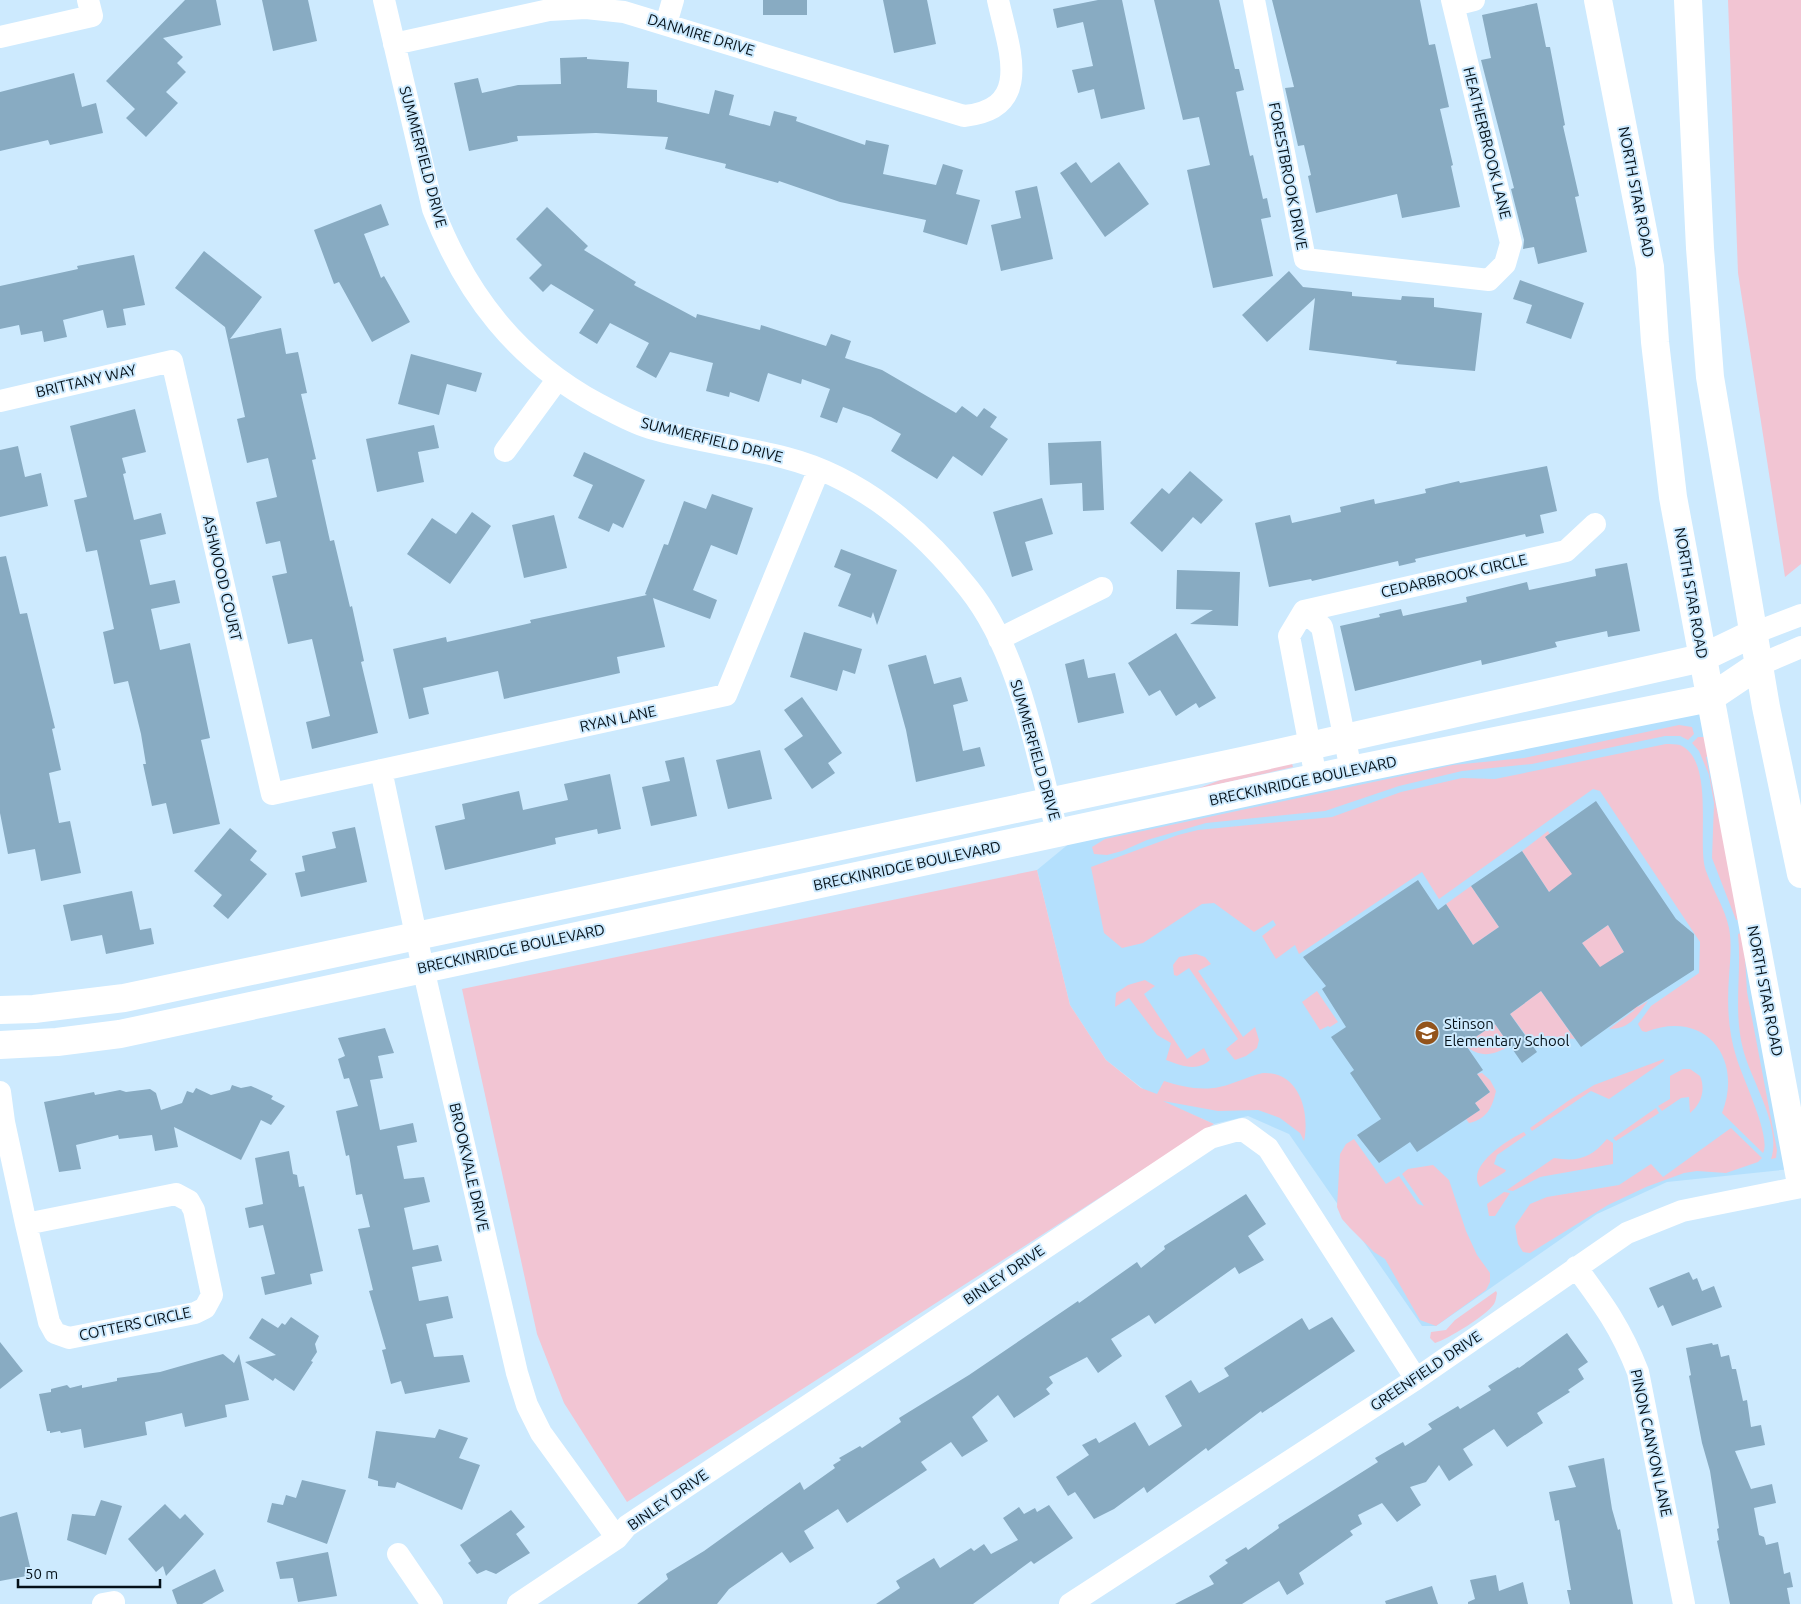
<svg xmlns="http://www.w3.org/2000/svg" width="1801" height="1604" viewBox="0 0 1801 1604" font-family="Ubuntu,sans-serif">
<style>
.built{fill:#b4e0fd}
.green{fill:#f2c5d3}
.building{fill:#88abc2;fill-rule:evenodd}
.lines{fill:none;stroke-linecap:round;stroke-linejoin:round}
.street{stroke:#fff;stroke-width:22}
.secondary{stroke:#fff;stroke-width:28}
.labels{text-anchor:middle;stroke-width:4;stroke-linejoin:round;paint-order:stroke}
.street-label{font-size:15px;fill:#051119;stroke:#cdeafe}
.poi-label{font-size:15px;fill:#051119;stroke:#cdeafe;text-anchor:start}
</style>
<rect width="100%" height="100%" fill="#cdeafe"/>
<path class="built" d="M1714,688L1791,1169L1667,1182L1597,1214L1436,1326H1422L1289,1134L1248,1116L1214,1124L1156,1099L1106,1060L1070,1005L1037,870L1099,819Z"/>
<path class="green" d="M1728,0H1801V564L1785,577L1738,273Z
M1679,725L1692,727L1694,734L1688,740L1680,736H1665L1532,764L1462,771L1399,786L1325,811L1206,823L1147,840L1122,851L1107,855L1094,854L1092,847L1105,839L1453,765L1524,758Z
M1698,737H1704L1709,756L1706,757L1740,919L1736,920L1712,858L1714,803L1709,775L1699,751L1692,743Z
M1666,744C1670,744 1676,744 1680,745C1716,761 1696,844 1706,871C1713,891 1725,908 1729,928C1732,944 1730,961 1729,977C1727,1003 1728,1031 1736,1056C1741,1075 1772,1137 1763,1153L1722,1113C1744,1057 1704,1009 1646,1032L1642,1031L1638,1024L1651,1006L1699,973L1700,942L1600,791L1593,789L1439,899L1422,872L1299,954L1295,945L1276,959L1262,936L1276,925L1273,920L1254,932L1214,903L1202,904L1143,943L1122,948L1104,933L1091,867L1178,835L1198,830L1332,817L1401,792L1462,778L1495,779Z
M1291,760L1293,767L1194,790L1231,776Z
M1548,831L1574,875L1549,892L1522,851Z
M1037,870L1070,1005L1106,1060L1141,1088L1157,1094L1164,1081C1180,1086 1196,1090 1213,1088C1229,1087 1252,1074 1264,1073C1300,1072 1310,1113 1304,1141L1300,1133L1280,1118L1258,1110L1218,1111L1163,1101L1214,1124L627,1502L564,1403L537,1334L462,989Z
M1471,886L1499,927L1473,945L1446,904Z
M1608,925L1624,952L1607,963L1638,1007L1648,1001C1636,1017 1630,1029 1609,1029L1636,1009L1630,1011L1582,943Z
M1741,933L1744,939L1747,992L1777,1150L1776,1158L1771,1159C1782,1126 1751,1081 1743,1049C1733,1011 1742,972 1738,934Z
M1196,954L1205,957L1211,964L1198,971L1243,1037L1255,1027L1259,1040L1257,1048L1246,1056L1235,1060L1226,1049L1238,1039L1189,968L1177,976L1174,975L1173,965L1179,957Z
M1145,980L1155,986L1144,994L1187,1059L1204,1048L1210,1060C1197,1072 1182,1066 1166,1060L1171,1043L1157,1035L1129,998L1115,1007L1116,993L1128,985Z
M1317,991L1338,1022L1330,1027L1328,1026L1320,1030L1302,1002Z
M1541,991L1575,1039L1548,1036L1528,1038L1510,1014Z
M1495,1024L1510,1046C1491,1056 1481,1058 1464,1045Z
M1664,1059V1061L1609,1099L1591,1091L1532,1131L1530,1128L1568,1101L1594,1085Z
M1683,1069H1690L1700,1076C1706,1090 1701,1104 1690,1113L1689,1097L1681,1098L1662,1111L1658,1106L1670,1099V1076Z
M1482,1073L1490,1080L1496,1091C1492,1108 1487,1119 1469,1123L1466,1119L1480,1110L1475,1103L1490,1092L1477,1074Z
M1656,1108L1659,1113L1616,1141L1613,1138Z
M1731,1128L1762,1158L1758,1162L1726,1173L1697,1171L1684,1173L1646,1187L1608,1205L1530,1253L1523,1252L1518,1244L1515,1226L1530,1204L1547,1197L1619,1185L1651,1164L1663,1177Z
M1524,1132L1526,1135L1497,1155L1494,1164L1506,1170L1505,1172L1480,1187C1465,1166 1509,1139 1524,1132Z
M1354,1139L1386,1184L1399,1176L1418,1204L1424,1206L1402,1174L1408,1169L1433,1165L1449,1180L1466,1231L1477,1255L1490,1273V1282L1486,1290L1436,1326L1420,1320L1385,1259L1374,1252L1350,1228L1342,1219L1337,1207L1340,1154L1346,1144Z
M1607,1139L1613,1143V1164L1540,1177L1513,1191L1507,1190L1554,1158C1578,1162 1591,1158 1607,1139Z
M1504,1192L1510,1193L1495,1216H1489L1487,1204Z
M1496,1291L1497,1293C1496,1297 1496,1301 1494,1304C1486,1316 1448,1339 1435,1343L1430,1338L1431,1332L1446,1330L1455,1320Z"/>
<path class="building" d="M185,0H216L221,25L163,38L183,57L177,63L186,72L166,92L178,103L146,137L126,118L135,109L106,81Z
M262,0H308L317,41L273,51Z
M763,0H807V15H763Z
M883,0H927L936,44L894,53Z
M1098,0H1122L1145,109L1101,119L1094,89L1078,93L1072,70L1093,66L1083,22L1057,28L1053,9Z
M1154,0H1219L1235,69H1239L1244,90L1236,92L1250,156L1253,155L1263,199L1267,198L1271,217L1261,219L1273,276L1213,288L1187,170L1210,165L1199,117L1183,120Z
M1272,0H1420L1429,45L1435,44L1449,107L1440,109L1453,165L1451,166L1460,207L1402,218L1397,194L1316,213L1308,176L1311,175L1304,145L1298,146L1285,88L1294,87Z
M1537,3L1546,47H1550L1565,125L1563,126L1579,196L1575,197L1587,252L1538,264L1534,247L1523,249L1524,240L1511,189L1514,188L1481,60L1491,58L1482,15Z
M587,57V59L629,62L627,88L657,90V102L709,114L715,90L734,95L729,115L770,126L774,111L797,117L796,121L865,145L866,140L889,145L883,174L936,185L943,164L963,170L956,194L980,200L967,245L923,232L926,220L840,202L779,181L778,183L725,168L726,164L665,149L668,137L596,133L517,136L518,141L469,151L454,83L478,78L482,93L518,85L561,84L560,58Z
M74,73L82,107L96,103L103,133L50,145L48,140L0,151V92Z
M1076,162L1091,183L1119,162L1149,204L1105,237L1060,173Z
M1037,186L1053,259L1001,271L991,225L1021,218L1015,191Z
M381,204L389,225L364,234L381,278L384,276L410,322L372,342L339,282L334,284L314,230Z
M547,207L588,246L584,250L636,282L634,285L696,318L697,314L760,330L761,325L826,346L831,334L851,341L845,358L882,370L956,413L962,406L977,417L984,408L997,417L990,427L1008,439L982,476L953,456L937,479L891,451L901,434L871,417L843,407L837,423L820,417L830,389L802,379L801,384L768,373L759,402L730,392L729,397L706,391L713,363L670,352L656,378L636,367L649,343L610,323L597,344L579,333L594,310L551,284L543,292L529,278L542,265L516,239Z
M204,251L262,297L230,339L281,328L286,354L298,352L307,393L301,394L316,459L312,460L330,541L334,540L350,607L352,606L364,661L361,662L378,733L312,749L306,722L330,716L312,639L288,644L272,576L287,573L280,541L266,544L256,502L277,497L268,458L247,463L237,419L245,417L225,327L175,288Z
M134,255L145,305L123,309L126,325L107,328L103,310L63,320L67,337L44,342L42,331L21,335L19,325L0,329V286L78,269L77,266Z
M1289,271L1303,287L1352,292V296L1401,300L1402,296L1434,298V307L1482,313L1475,371L1396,364L1397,361L1309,350L1315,298L1267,342L1242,315Z
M1520,280L1584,303L1571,339L1526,323L1532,305L1513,299Z
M411,354L482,373L476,392L447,384L439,415L398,404Z
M135,409L146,452L122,458L126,473L123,474L134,520L161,513L166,534L140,540L150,585L175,580L180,603L151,609L160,650L190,643L210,738L201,740L220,824L173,834L166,803L152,806L143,764H146L141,734L128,681L114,684L103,632L114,629L97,550L86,552L74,500L87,497L70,426Z
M434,425L439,448L418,452L424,482L377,492L366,439Z
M1101,441L1104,510L1083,511L1082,483L1050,485L1048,443Z
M18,446L25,477L41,473L48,506L0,517V450Z
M584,452L645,480L623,528L613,523L609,532L578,518L593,485L573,476Z
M1547,466L1557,511L1540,515L1544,533L1526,537L1525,534L1415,559L1416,562L1399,566L1398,561L1312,581L1311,579L1269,587L1255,523L1290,515L1292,523L1341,512L1340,507L1374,499L1375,504L1426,493L1425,489L1459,481L1460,483Z
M1190,471L1223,500L1201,524L1193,517L1162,552L1130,523L1162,488L1169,494Z
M712,494L753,508L737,555L711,545L693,590L717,600L710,619L653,598L665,647L617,657L620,673L504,699L498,671L423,688L429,714L409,719L393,649L446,637L447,642L531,623L530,620L647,595L645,594L664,544L668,545L684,501L706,509Z
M1042,498L1053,534L1025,542L1033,570L1012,577L993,512Z
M472,512L491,526L450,584L407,554L432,518L456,534Z
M554,515L567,568L524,578L512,525Z
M841,549L897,570L877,625L873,612L871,618L838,606L851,574L834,567Z
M6,556L20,614L27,613L55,728L52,729L61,770L49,773L59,823L70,821L81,873L41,881L35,849L8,854L0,813V557Z
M1627,563L1640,631L1608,637L1607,631L1555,642L1557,647L1482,665L1481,660L1355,691L1340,626L1380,617L1379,614L1401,609L1403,616L1467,602L1466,597L1527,582L1529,590L1596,576L1595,569Z
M1177,570L1240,572L1238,626L1190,624L1213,610L1176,609Z
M804,632L862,649L855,674L843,670L837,691L790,677Z
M1176,633L1216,698L1199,708L1196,703L1176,716L1160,690L1149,696L1128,663Z
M926,655L934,684L961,677L968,701L953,705L963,751L980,747L985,766L916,782L906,730L888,665Z
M1084,659L1088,678L1115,673L1124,713L1078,723L1065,664Z
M802,697L842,753L828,763L835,773L812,789L784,749L803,736L784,710Z
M760,750L772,799L728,809L716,760Z
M684,757L697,816L651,826L642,787L670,781L665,761Z
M610,774L621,829L598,834L597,829L555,838L556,844L445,870L435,826L465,819L462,804L519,791L523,810L568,800L564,784Z
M1596,801L1676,919L1694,934V970L1638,1006L1581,1047L1541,991L1510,1014L1537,1052L1522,1063L1495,1024L1465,1044L1483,1070L1477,1074L1490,1092L1475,1103L1480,1110L1417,1152L1410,1142L1379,1163L1357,1135L1381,1119L1350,1073L1354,1070L1331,1037L1346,1027L1322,989L1326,986L1303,957L1418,880L1438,910L1446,904L1473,945L1499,927L1471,886L1522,851L1549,892L1572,874L1545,837ZM1608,925L1624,952L1600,967L1582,943Z
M355,827L367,882L301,897L295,873L305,871L302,856L336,848L332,832Z
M230,828L257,851L250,860L267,874L228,919L213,906L222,895L194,871Z
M132,891L140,930L151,928L154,944L106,954L102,935L71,941L63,905Z
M385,1028L394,1053L378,1056L383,1078L370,1080L380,1130L413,1123L417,1142L397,1146L404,1179L424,1177L430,1202L404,1208L413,1250L438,1245L442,1261L412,1267L419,1301L448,1296L453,1318L426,1324L434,1357L463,1355L470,1382L405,1394L401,1381L391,1384L382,1350L386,1349L369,1291L373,1290L358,1229L370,1227L362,1194L356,1195L349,1155L346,1156L336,1111L358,1106L349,1078L344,1079L338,1059L345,1056L338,1038Z
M232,1085L241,1088L251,1086L273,1096L271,1099L285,1106L271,1125L261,1120L241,1160L174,1127L178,1147L155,1151L152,1135L119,1139L118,1135L76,1145L81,1169L59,1172L44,1102L94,1092L95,1095L120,1090L126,1092L150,1089L156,1093L161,1110L182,1103L187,1091L193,1093L196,1088L211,1095L230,1090Z
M289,1151L293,1174L297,1175L299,1187L304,1186L323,1271L310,1274L312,1284L265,1295L261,1277L275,1274L263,1225L249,1228L245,1208L263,1204L255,1158Z
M1246,1194L1266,1224L1248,1236L1264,1260L1239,1274L1235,1267L1155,1324L1149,1315L1111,1339L1122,1356L1098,1373L1087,1357L1049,1377L1053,1383L1046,1389L1050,1394L1014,1418L998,1395L972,1417L988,1441L962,1457L951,1442L921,1462L927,1470L847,1523L838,1509L804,1531L814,1548L790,1563L782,1552L729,1589L717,1604H637L668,1579L666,1574L704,1551L800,1482L804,1490L835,1468L833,1465L841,1460L839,1458L860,1446L862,1448L901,1422L899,1418L969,1375L1078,1301L1079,1303L1137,1262L1141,1268L1165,1249L1164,1246Z
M1689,1272L1693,1280L1697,1278L1702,1291L1714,1286L1722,1307L1672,1326L1663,1305L1658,1308L1649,1288Z
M291,1317L319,1336L315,1344L317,1352L311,1361L313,1362L294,1391L275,1378L273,1381L245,1362L276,1355L249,1338L262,1318L278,1328L282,1323L285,1325Z
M1332,1317L1355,1351L1262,1413L1261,1411L1208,1451L1206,1448L1147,1493L1144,1487L1114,1509L1094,1519L1075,1492L1068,1496L1056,1477L1089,1455L1082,1445L1096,1438L1099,1443L1135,1422L1149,1446L1182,1426L1165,1396L1191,1380L1199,1393L1229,1376L1224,1368L1302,1318L1309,1330Z
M1567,1333L1588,1362L1578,1369L1584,1379L1568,1390L1570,1392L1537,1413L1543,1423L1507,1447L1494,1429L1463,1449L1473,1465L1449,1481L1439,1465L1426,1482L1410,1487L1421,1505L1397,1522L1382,1503L1358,1515L1362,1524L1350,1531L1353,1535L1299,1573L1304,1584L1287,1595L1279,1581L1242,1604H1175L1214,1584L1209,1576L1228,1563L1225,1560L1246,1547L1248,1550L1279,1528L1278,1525L1378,1462L1375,1458L1394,1447L1403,1442L1405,1446L1432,1429L1428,1424L1458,1406L1460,1409L1491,1390L1488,1386L1518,1367L1519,1368Z
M0,1342L23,1371L0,1389Z
M1712,1343L1713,1345L1718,1344L1721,1357L1729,1355L1732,1369H1736L1743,1401L1747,1400L1751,1427L1761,1425L1765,1445L1735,1451L1751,1489L1772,1484L1776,1503L1754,1508L1759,1535L1764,1537L1766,1545L1778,1542L1784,1574L1790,1572L1793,1587L1787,1588L1790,1604H1730L1717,1541L1719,1540L1717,1529L1719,1528L1710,1471L1702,1443L1689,1376L1691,1375L1686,1348Z
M223,1354L234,1363L239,1354L249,1400L225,1405L227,1417L185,1427L182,1413L145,1422L147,1435L84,1448L81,1429L61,1433L60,1431L50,1433V1431H47L39,1394L51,1392V1389L67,1385L70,1388L82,1385V1388L117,1381V1378L160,1372Z
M439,1429L468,1438L459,1458L480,1465L462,1510L397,1482L395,1488L378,1486V1481L368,1478L376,1431L435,1438Z
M1604,1458L1612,1509L1618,1530L1620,1529L1633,1604H1570L1567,1590H1571L1559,1520L1555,1521L1549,1492L1576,1487L1568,1466Z
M302,1480L346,1490L327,1544L267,1522L272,1503L283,1505L286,1495L296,1498Z
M101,1500L122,1506L106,1555L67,1540L72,1514L95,1516Z
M165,1504L180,1519L185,1514L204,1534L166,1576L163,1566L156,1572L128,1539Z
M1049,1505L1073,1538L1034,1564L1031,1561L973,1604H876L900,1588L896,1581L934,1558L940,1568L971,1548L974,1551L984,1544L991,1554L1018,1540L1003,1518L1019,1507L1024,1514L1035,1508L1037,1512Z
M511,1510L525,1527L516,1534L530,1553L496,1574L486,1570L477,1574L468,1563L471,1561L460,1545Z
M17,1512L32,1575L0,1581V1517Z
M328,1552L337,1596L298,1602L293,1578L280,1579L276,1562Z
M215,1569L224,1591L202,1604H177L172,1590Z
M1496,1575L1499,1591L1523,1582L1528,1604H1468V1602L1475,1599L1470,1580Z
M1432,1586L1438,1604H1386L1385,1601Z"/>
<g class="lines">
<path class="street" d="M384,0L433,209C466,295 517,360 598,404C615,413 633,423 650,428C694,441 741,446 786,458C860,477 922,529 969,589C1022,656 1035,753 1058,834
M1254,0L1305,259L1489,280L1505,264L1511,243L1452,0
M1454,5L1474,0
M666,24L673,0
M0,37L92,16L88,0
M394,44L549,10L586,8L624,12L964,116C1035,109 1008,47 998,0
M0,401L172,361L272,794L726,695L819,469
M505,451L557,380
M1304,611L1322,627L1351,770
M1754,633L1801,615
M999,639L1102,588
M1759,665L1801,647
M381,770L423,968L517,1373L527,1405L541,1433L617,1538
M1316,778L1289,636L1304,611L1566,551L1595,524
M0,1092L4,1122L26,1224
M176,1194L189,1201L194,1210L212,1295L205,1308L195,1313L69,1338L55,1333L49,1322L26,1224Z
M1576,1267C1604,1305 1621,1328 1638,1372L1684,1604
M398,1554L432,1604
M103,1604L114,1602V1604
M518,1604L617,1538L627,1526L1210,1138L1242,1129L1268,1148L1416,1379
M1070,1604L1416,1379L1627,1233L1682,1211L1801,1187"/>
<path class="secondary" d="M1598,0L1650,267L1655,342L1673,497L1801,1184
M1688,0L1700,248L1710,377L1766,707L1801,874
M0,1010L34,1009L124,998L1242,761L1702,658L1754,633
M0,1045L57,1042L120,1034L1351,770L1710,698L1759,665"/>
</g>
<defs>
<symbol id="school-disc" viewBox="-11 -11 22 22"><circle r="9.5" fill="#93541c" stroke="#cdeafe"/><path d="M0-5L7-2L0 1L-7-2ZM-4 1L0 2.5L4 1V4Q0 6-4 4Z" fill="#fff"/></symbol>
</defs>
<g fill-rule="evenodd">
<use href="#school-disc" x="1413" y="1019" width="28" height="28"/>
</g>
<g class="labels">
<g class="street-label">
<text transform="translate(701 35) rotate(17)" y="5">DANMIRE DRIVE</text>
<text transform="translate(1487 143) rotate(76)" y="5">HEATHERBROOK LANE</text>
<text transform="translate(423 157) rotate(75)" y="5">SUMMERFIELD DRIVE</text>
<text transform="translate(1288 176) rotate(79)" y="5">FORESTBROOK DRIVE</text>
<text transform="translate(1636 192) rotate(79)" y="5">NORTH STAR ROAD</text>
<text transform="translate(86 381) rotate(-13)" y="5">BRITTANY WAY</text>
<text transform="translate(712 440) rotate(14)" y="5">SUMMERFIELD DRIVE</text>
<text transform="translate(1454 576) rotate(-13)" y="5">CEDARBROOK CIRCLE</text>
<text transform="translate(222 578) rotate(77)" y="5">ASHWOOD COURT</text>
<text transform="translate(1691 593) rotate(80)" y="5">NORTH STAR ROAD</text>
<text transform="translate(618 719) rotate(-12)" y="5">RYAN LANE</text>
<text transform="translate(1035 750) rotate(74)" y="5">SUMMERFIELD DRIVE</text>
<text transform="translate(1303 781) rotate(-12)" y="5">BRECKINRIDGE BOULEVARD</text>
<text transform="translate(907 866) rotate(-12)" y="5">BRECKINRIDGE BOULEVARD</text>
<text transform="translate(511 949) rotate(-12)" y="5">BRECKINRIDGE BOULEVARD</text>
<text transform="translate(1765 991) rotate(79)" y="5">NORTH STAR ROAD</text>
<text transform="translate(469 1167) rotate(77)" y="5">BROOKVALE DRIVE</text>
<text transform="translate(1004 1275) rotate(-34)" y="5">BINLEY DRIVE</text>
<text transform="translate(135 1324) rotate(-12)" y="5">COTTERS CIRCLE</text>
<text transform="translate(1426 1371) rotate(-34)" y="5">GREENFIELD DRIVE</text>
<text transform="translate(1651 1443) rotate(78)" y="5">PINON CANYON LANE</text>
<text transform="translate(668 1500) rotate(-35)" y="5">BINLEY DRIVE</text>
</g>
<g class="poi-label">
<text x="1444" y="1029">Stinson<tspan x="1444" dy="17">Elementary School</tspan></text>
</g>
</g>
<path d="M18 1579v8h142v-8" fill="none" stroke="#051119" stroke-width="2.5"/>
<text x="25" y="1579" font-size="15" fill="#051119" stroke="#cdeafe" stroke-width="4" paint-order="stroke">50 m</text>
</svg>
